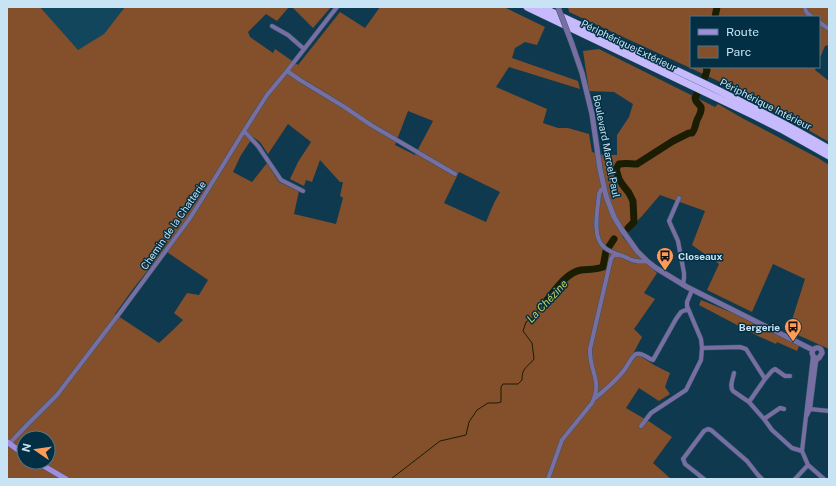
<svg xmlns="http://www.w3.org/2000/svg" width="836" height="486" viewBox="0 0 836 486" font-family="'Public Sans',sans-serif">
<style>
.built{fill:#12465d}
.green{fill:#844f2b;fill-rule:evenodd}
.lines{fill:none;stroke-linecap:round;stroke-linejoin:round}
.stream{stroke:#1b1d02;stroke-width:1}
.river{stroke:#1b1d02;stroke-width:7}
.minor-casing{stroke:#30586c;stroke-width:5}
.tertiary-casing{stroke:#30586c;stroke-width:6}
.secondary-casing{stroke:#30586c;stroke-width:6}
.trunk-casing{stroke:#30586c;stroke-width:8}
.minor{stroke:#796ea1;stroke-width:4}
.tertiary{stroke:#796ea1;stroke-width:5}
.secondary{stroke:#9f8dde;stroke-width:5.5}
.trunk{stroke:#c7bafc;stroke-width:7}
.tertiary-bridge-casing{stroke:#30586c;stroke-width:6;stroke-linecap:butt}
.tertiary-bridge{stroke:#796ea1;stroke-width:5}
.labels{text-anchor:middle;stroke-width:3;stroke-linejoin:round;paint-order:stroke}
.street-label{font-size:10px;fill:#c8e3f3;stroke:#022f43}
.poi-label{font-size:10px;font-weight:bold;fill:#c8e3f3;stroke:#022f43;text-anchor:start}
.water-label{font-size:11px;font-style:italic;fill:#c6cf57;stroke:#022f43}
</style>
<rect width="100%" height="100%" fill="#0f394e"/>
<path class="built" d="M40,7H125L104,34L78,51Z"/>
<path class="green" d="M7,7H40L78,50L104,34L125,7H289L277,21L266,14L248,32L250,37L273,53L275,49L298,65L340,12L365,28L380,7H504L545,27L537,45L525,42L515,48L512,58L578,81L580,89L509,67L496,87L547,109L543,123L558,128H568L589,134L592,152L603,155H617V135L629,117L633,104L614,92L589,91L583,51L599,49L715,107L718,104L742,118L818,158L829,165V349L798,335L791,323L805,279L773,264L752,312L707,290L719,264L692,245L705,211L660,195L642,216L622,236L636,253L657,273L644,293L655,299L634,329L642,337L634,352L654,365L670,373L665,387L670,394L659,401L639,388L626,408L650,422L672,437L653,463L671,479H7ZM408,111L433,121L415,155L395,145ZM288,124L311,142L298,162L290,179L304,186L306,180L312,182L320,160L340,182H343L340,196L343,198L336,224L294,214L299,191L279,182L267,163L252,182L233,172L241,155L253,137L260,142L268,154ZM459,172L500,192L494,203L486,222L444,203ZM164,250L208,280L199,295L187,293L174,313L183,320L174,329L159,343L115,314L133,289ZM24,438H48V462H24Z
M292,7H331L313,28Z
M568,7H829V45L825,46L819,60V17H691V67H816L815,70L829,81V142L744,93L673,60L569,12Z
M701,300L733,313L799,346L797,351L777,342L776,344L758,336L699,305Z"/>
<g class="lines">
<path class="stream" d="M391,479L440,441L466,435L469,422L477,410L488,403H497L501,402V387L503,384H518L522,380C522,367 527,368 534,359L532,343L523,331L526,322L534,317L538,309L547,300"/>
<path class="river" d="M715,17L717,7
M628,228L634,222L633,201L629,193L622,184L619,179L616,169L619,164C626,163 631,164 637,164L673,141L689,133H692C696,128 695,125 697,120C699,115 702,113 701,107L696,101L695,98L706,74L707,70L706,67
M608,248L614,239
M547,300C556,289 566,273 581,270C589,269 595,270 603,267L606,251"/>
<defs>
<path id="minor" d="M805,7C805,12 808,14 812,17
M819,22L829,29
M272,26L288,35L304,49
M287,71L300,80L343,106L371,125L455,174
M244,131L258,146L281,180L303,191
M604,188L601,190L599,194C598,209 591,238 605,248C610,252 617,254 623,256C631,260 638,263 647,261
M679,198L669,221L678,241L684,273V278L683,285
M702,348L740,347L746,349L765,379L749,402
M813,356L802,451L808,465L824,479
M734,373C733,379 729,386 733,391L749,402L764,419L772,430L792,448L802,451
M765,379L772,371L775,369L785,376H790
M594,399C605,390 617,380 625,369C628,365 632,356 636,354C643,352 648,359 653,360L676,319L681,312L688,309
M810,409L829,411
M807,415L810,409L816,362L818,358
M764,419L780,408L784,409
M641,426L651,413L686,390L701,360L702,348L701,339L687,306V302L692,290
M9,444L28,424L57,395L119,314L190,218L207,191L244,131L267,95L287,71L337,7
M548,479L562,440L592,403C603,381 589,371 590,349L611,259L613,256L617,254
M704,479L685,464L684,461L683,459L704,431L708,429L711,430L747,461L758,475L762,479
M795,479L808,465"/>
<path id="tertiary" d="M572,44L582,73L592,114L600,169L606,196L614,217L622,230L637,251L647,261L656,268L687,287L813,350
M813,350L812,353L814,358H819L822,353
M813,350C817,346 822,348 822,353"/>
<path id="secondary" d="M7,442L24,454
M37,462L66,479"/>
<path id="trunk" d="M527,7L753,115L781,129L829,156
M541,7C638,53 736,95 829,149"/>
</defs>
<use href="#minor" class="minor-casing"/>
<use href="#tertiary" class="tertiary-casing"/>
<use href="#secondary" class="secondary-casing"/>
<use href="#trunk" class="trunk-casing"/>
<use href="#minor" class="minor"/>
<use href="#tertiary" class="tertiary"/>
<use href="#secondary" class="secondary"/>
<use href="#trunk" class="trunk"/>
<defs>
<path id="tertiary-bridge" d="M558,7L572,44"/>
</defs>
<use href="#tertiary-bridge" class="tertiary-bridge-casing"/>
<use href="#tertiary-bridge" class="tertiary-bridge"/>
</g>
<defs>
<symbol id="bus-pin" viewBox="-11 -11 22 30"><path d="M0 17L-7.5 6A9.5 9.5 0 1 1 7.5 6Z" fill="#fe9b58" stroke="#022f43"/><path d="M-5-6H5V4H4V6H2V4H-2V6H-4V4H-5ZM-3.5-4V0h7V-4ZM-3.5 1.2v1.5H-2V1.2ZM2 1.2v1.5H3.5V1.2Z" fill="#111"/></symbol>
</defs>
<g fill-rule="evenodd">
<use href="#bus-pin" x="655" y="246" width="20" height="27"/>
<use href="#bus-pin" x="783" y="317" width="20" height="27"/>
</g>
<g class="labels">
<g class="street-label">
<text transform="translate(629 45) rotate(26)" y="4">Périphérique Extérieur</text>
<text transform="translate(766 104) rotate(27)" y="4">Périphérique Intérieur</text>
<text transform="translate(607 146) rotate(79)" y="4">Boulevard Marcel Paul</text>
<text transform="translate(173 225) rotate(-55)" y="4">Chemin de la Chatterie</text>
</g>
<g class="poi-label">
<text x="678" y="260">Closeaux</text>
<text x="780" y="331" text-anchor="end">Bergerie</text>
</g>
<g class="water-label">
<text transform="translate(547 301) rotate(-47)" y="4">La Chézine</text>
</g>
</g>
<rect width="836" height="486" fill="none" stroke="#c8e3f3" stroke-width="16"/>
<rect x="690" y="16" width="130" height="52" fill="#022f43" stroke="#517789"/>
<rect x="698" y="29" width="20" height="6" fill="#9f8dde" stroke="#517789"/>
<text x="726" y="36" font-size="12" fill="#c8e3f3">Route</text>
<rect x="698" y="46" width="20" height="12" fill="#844f2b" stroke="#517789"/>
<text x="726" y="56" font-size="12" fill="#c8e3f3">Parc</text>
<g transform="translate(36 450) rotate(283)"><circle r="19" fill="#022f43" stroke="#517789"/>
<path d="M0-3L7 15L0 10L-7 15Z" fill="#fe9b58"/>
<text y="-6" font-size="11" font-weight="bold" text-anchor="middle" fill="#c8e3f3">N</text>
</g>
</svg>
